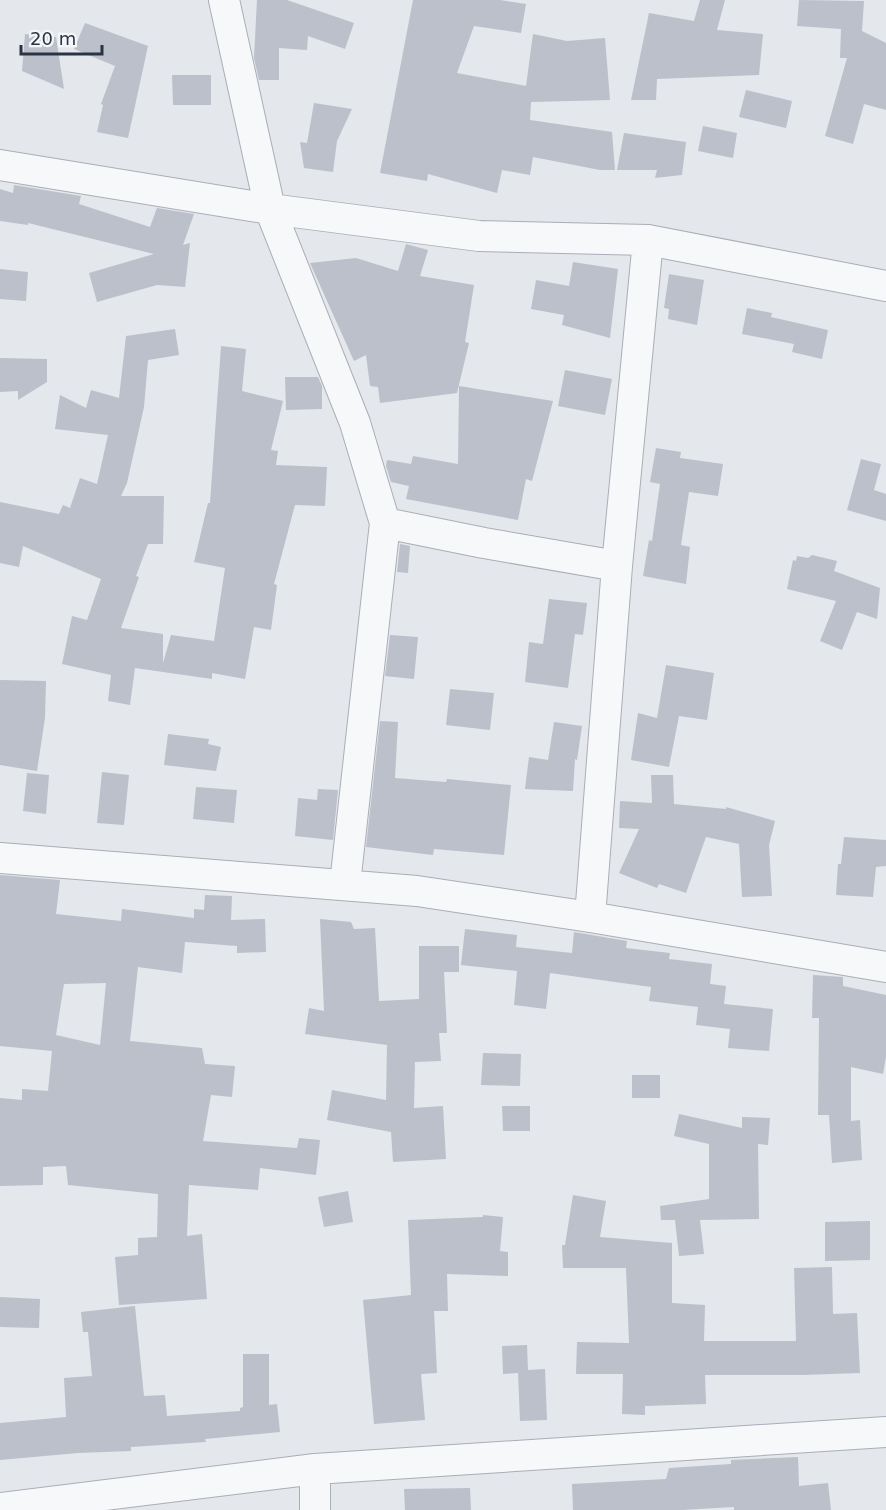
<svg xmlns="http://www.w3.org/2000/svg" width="886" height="1510" viewBox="0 0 886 1510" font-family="'DejaVu Sans',sans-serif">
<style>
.building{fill:#bbc0ca;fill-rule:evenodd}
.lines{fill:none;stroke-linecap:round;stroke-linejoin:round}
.minor-casing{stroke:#a9aeb7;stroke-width:32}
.minor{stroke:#f7f8fa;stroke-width:30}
</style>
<rect width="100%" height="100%" fill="#e4e7ec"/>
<path class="building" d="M257,0H287L354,23L345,49L308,36L307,50L279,48V80H259L254,58Z
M413,0H500L526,4L521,33L474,26L457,73L526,86L533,34L567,41L605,38L610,100L531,102L530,120L612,132L615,170H600L533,157L530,175L502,170L497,193L428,174L427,181L380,173Z
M700,0H725L717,30L763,34L759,75L657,79L656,100H631L649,13L694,21Z
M799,0L864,1L862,31L886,43V110L864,104L853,144L825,136L847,58H840L841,29L797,26Z
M85,23L148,46L128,138L97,132L103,105L101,104L115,66L74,49Z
M25,34L56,37L64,89L22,71Z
M172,75H211V105H173Z
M746,90L792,101L786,128L739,117Z
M314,103L352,109L337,141L333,172L304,168L300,142L307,143Z
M703,126L737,133L733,158L698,151Z
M624,133L686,142L682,175L655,178L657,170H617Z
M14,185L81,196L79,204L150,227L157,208L194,214L183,245L190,243L185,287L157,285L97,302L89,273L154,254L28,223V225L0,221V189L13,193Z
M406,244L428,250L420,276L474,285L465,342L469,343L457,393L380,403L378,387L370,386L366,355L354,361L310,263L356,258L398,271Z
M573,262L618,269L610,338L562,325L564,315L531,309L536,280L569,286Z
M0,269L28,272L26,301L0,299Z
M669,274L704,280L697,325L668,319L669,309L664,308Z
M747,308L772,313L771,317L828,330L822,359L792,352L794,344L742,334Z
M175,329L179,355L148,360L144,407L127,483L121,496H164L163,544H148L136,576L139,577L121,628L163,634V663L171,635L214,641L225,568L194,562L208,503H210L221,346L246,349L242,391L283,401L271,450L278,451L276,465L327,467L325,506L295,505L274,584L277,585L271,630L254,627L245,679L212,673V679L135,668L130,705L108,701L111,675L62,664L72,616L87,620L101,579L23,546L19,567L0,563V502L59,514L63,505L70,508L80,478L97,484L108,435L55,429L60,395L86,408L91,390L119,398L126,336Z
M0,358L47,359V382L18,400V391L0,392Z
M565,370L612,379L605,415L558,406Z
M285,377H318L322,386V409L286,410Z
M459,386L553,401L532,481L526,479L518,520L406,499L409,486L391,482L386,466L387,460L411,464L413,456L458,464Z
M656,448L681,452L680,458L723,464L718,496L689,492L681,545L690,547L686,584L643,576L649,540L652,541L660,484L650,482Z
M861,459L881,464L874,490L886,494V521L847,510Z
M400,544L410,546L408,573L397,572Z
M812,555L837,561L834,571L880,588L877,619L857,612L842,650L820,641L836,601L787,589L793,560L796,561L797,556L808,558Z
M549,599L587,603L583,635L575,634L568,688L525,682L529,642L543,644Z
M390,635L418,637L414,679L385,676Z
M666,665L714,673L707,720L679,716L669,767L631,760L638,713L657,718Z
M0,680L46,681L45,718L37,771L0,765Z
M450,689L494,693L490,730L446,725Z
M380,721L398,722L395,778L446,782L447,779L511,785L504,855L434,849L433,855L366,847Z
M554,722L582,726L577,760L575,759L573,791L525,789L529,757L548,760Z
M168,734L209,739L208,744L221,747L216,771L164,765Z
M102,772L129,775L124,825L97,823Z
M27,773L49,775L46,814L23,811Z
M651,775H673L674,804L726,809V807L775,821L769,845L772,896L742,897L739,844L706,837L686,893L659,884L657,888L619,873L639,829L619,828L620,801L652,803Z
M196,787L237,790L234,823L193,819Z
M318,789L338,790L333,840L295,836L298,798L317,800Z
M844,837L886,840V866L876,867L873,897L836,895L838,864H841Z
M0,875L60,880L56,914L121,921L122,909L194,918V909L204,910L205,895L232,896L231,920L265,919L266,952L237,953V946L185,942L182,973L138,967L130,1041L202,1048L205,1064L235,1066L232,1097L211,1095L203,1141L297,1148L299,1138L320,1140L316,1175L260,1168L258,1190L189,1185L187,1236L202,1234L207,1299L119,1305L115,1257L138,1255V1238L157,1237L158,1194L68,1185L66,1166L43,1167V1185L0,1186V1098L22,1100V1089L48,1091L52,1051L0,1046ZM106,983L100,1045L56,1035L64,984Z
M320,919L351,922L354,929L375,928L379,1001L419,999V946H459V972H444L447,1033H439L441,1061L415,1062L414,1108L443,1106L446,1159L393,1162L391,1132L327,1120L332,1090L386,1100L387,1045L305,1034L309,1008L324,1011Z
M465,929L517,935L516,947L572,953L574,932L627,941L626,948L670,953L669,959L712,964L710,984L726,986L724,1004L773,1009L769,1051L728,1048L730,1029L696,1025L698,1007L649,1001L651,987L550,973L546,1009L514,1005L517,971L461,965Z
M813,975L843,977V986L886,995V1057L883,1074L851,1067V1121L860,1120L862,1160L832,1163L829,1115H818L819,1018H812Z
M483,1053L521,1054L520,1086L481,1085Z
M632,1075H660V1098H632Z
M502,1106H530V1131H503Z
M679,1114L742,1128V1117L770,1118L768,1145L758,1144L759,1219L700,1220L704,1254L679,1256L675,1220H661L660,1206L709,1199V1144L674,1136Z
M348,1191L353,1222L324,1227L318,1197Z
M573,1195L606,1201L600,1237L672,1243V1303L705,1305L704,1341H796L794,1268L832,1267L833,1314L857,1313L860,1373L803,1375H705L706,1404L645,1406V1415L622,1414L623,1374H576L577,1342L629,1343L626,1268H563L562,1245H565Z
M483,1215L503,1217L500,1251L508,1252V1276L447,1274L448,1311H434L437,1373L421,1374L425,1420L374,1424L363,1300L411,1295L408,1220L483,1217Z
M870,1221V1260L825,1261V1222Z
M0,1297L40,1299L39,1328L0,1327Z
M135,1306L144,1396L165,1395L167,1416L240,1411V1408L243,1407V1354H269V1405L277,1404L280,1432L205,1439L206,1442L131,1447V1451L78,1453L0,1460V1423L66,1417L64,1378L92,1376L88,1332H83L81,1312Z
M527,1345L528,1370L545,1369L547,1420L520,1421L518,1373L503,1374L502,1346Z
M798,1457L799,1486L828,1483L831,1510H734V1507L682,1510H573L572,1484L666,1479L669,1468L731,1464V1460Z
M470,1488L471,1510H405L404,1489Z"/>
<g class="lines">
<defs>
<path id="minor" d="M224,0L270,209L355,423L385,523L484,543L617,566
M0,165L270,209L479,236L648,240L886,286
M0,858L417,891L590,917L886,967
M345,884L385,523
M590,917L617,566L648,240
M315,1469V1510
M0,1508L315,1469L886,1432"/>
</defs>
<use href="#minor" class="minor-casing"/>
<use href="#minor" class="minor"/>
</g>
<path d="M21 45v9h81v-9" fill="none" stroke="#2b3445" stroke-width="3"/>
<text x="30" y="45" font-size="18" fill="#2b3445" stroke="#f4f6f9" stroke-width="4.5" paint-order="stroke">20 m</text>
</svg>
